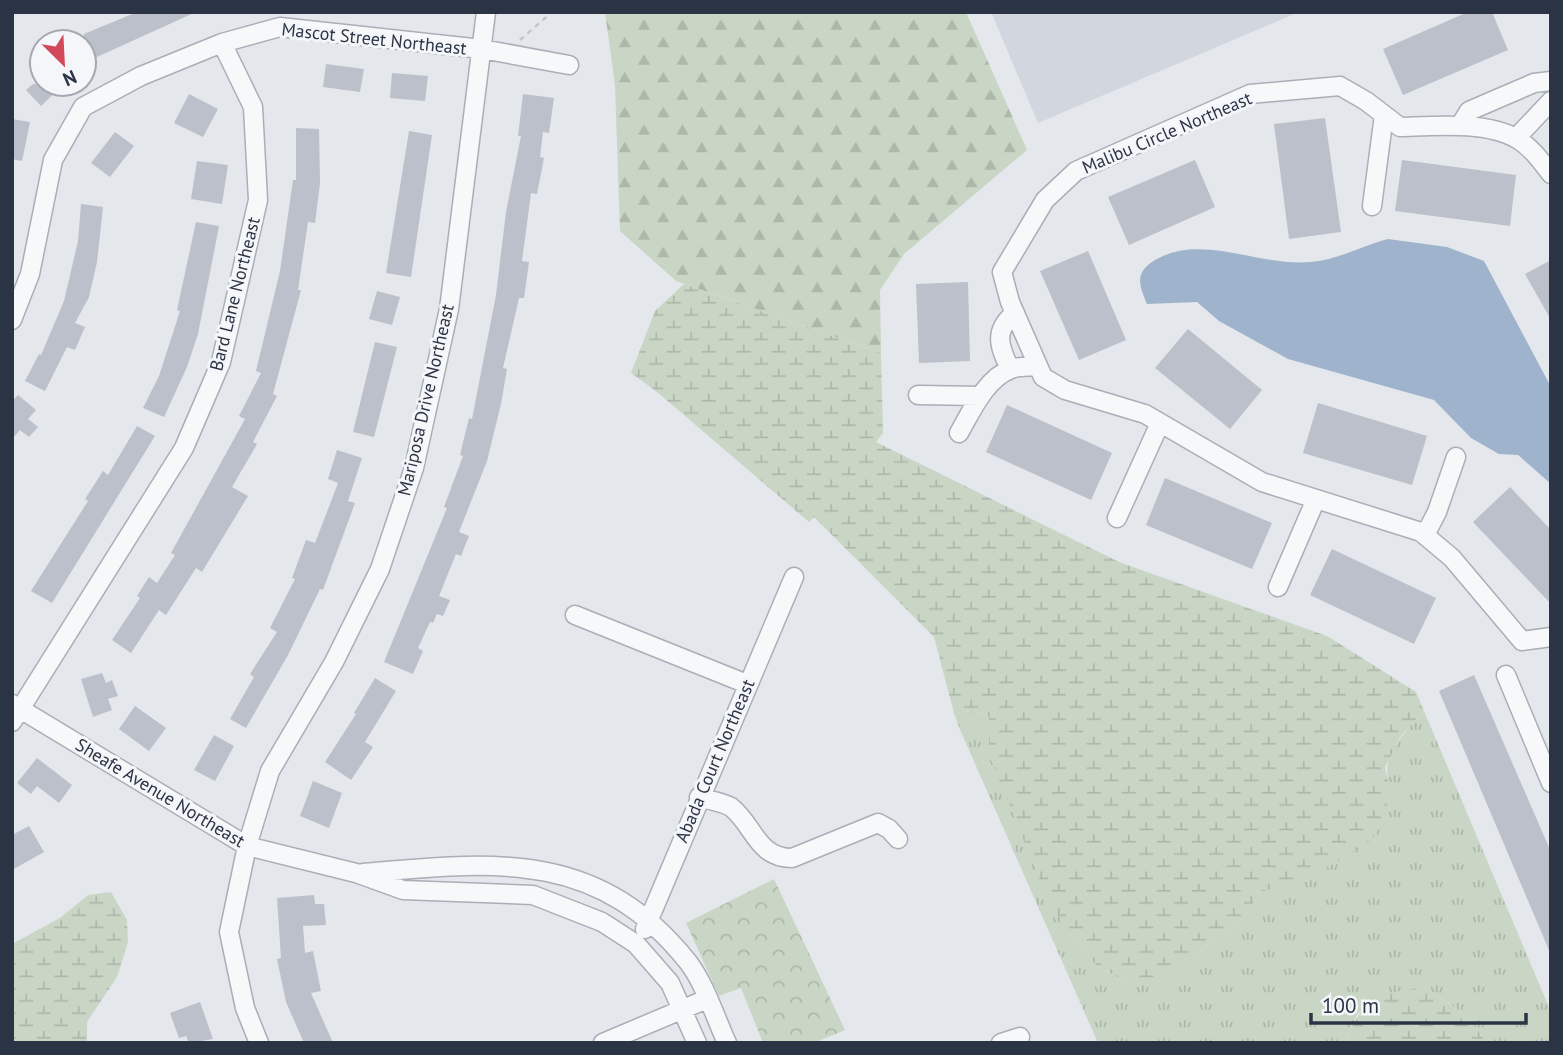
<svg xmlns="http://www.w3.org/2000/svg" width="1563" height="1055" viewBox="0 0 1563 1055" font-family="'PT Sans',sans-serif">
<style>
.built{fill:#d2d6de}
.grass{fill:url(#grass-tufts)}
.forest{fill:url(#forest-firs)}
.wetland{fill:url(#wetland-marsh)}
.park{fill:url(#park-crowns)}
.water{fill:#9fb4cc}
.building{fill:#bbc0ca}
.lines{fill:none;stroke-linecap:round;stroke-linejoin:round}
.minor-casing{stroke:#a9aeb7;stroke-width:21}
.path{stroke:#c2c5cb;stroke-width:2.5;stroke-dasharray:5 5;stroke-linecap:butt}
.minor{stroke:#f7f8fa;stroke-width:18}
.labels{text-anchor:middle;stroke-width:6;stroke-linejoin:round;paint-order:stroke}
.street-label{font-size:18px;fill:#2b3445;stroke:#f4f6f9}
</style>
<defs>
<pattern id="grass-tufts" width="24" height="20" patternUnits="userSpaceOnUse" patternTransform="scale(1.75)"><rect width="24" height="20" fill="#c9d6c5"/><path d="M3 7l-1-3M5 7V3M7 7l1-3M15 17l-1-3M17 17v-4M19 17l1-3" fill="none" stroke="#adb8ab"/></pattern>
<pattern id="forest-firs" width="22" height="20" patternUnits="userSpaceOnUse" patternTransform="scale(1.75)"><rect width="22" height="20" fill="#c9d6c5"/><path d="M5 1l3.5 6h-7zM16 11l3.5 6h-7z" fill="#adb8ab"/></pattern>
<pattern id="wetland-marsh" width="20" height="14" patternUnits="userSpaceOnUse" patternTransform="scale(1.75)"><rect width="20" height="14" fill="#c9d6c5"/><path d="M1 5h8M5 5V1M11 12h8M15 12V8" fill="none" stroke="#adb8ab"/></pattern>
<pattern id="park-crowns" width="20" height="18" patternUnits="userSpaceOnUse" patternTransform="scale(1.75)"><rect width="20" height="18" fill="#c9d6c5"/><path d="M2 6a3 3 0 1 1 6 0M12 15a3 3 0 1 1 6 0" fill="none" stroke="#adb8ab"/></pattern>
</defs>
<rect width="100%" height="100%" fill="#e4e7ec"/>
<path class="built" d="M991,12H1299L1038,123Z"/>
<path class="grass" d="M973,711L989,716V755L1069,933L1097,966L1125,981L1190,963L1213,939L1243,918L1261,892L1285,881L1388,781C1382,753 1407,730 1424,711L1551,1012V1043H1486C1472,1017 1448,1002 1424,987L1358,1013L1344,1043H1098L958,725L954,713Z"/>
<path class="forest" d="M605,12H966L1027,150L904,254L880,290L881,353L676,281L620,231L615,85Z"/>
<path class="wetland" d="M684,284L881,353L883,433L876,442L1119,562L1327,636L1416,692L1424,711L1400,737L1385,768L1388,781L1387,815L1371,840L1328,867L1261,892L1243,918L1213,939L1190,963L1159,980L1125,981L1097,966L1069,933L1046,895L989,755V716L973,711L954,713L934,637L814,517L809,522L657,392L631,373L655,311Z
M111,892L127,920L128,942L117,977L87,1022V1043H12V944L60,918L88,895Z
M1424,987C1448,1002 1472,1017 1486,1043H1344C1366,995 1374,995 1424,987Z"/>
<path class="park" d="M774,879L845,1030L814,1043H763L741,988L719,996L686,923Z"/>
<path class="water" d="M1388,239L1447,247L1484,261L1551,387V484L1518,455L1499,454L1471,438L1434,400L1288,359L1219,321L1197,302L1147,304C1140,287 1134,274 1152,262C1199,231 1258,267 1310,262C1338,260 1361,246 1388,239Z"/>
<path class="building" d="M137,12H196L88,61L84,52V34Z
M1468,12H1492L1508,50L1403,95L1383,49Z
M326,64L364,69L360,92L323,87Z
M392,73L428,76L425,101L390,98Z
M33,84H64L41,106L26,90Z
M189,94L218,109L203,137L174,123Z
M523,94L554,98L549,133L543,132L540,157L544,158L537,194L531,193L522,261L529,262L524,298H519L503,368L507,369L501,404L487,461L459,532L469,536L461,556L456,554L439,596L450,600L443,616L437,614L433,623L430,622L418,648L423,651L413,674L384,662L447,508L444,507L463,456L460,455L469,418L472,419L496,295L506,212L521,136H518Z
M1325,118L1341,232L1289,239L1274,124Z
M12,119L30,122L22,161L12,159Z
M296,128L319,129L320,183L315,223L308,222L298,290H301L273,394L277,396L253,442L257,444L232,487L248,496L202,572L196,568L166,615L159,610L131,653L112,640L140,598L137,596L149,577L157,583L175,555L171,553L245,419L239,416L261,373L256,371L280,271L293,180H296Z
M409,131L432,135L411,277L386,273Z
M115,132L134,146L110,177L91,163Z
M1195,160L1215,207L1129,245L1108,197Z
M1402,160L1516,175L1510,226L1395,211Z
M197,161L228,165L222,204L191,199Z
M81,204L103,207L97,262L89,297L75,323L85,327L75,350L67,347L45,391L25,381L39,354L41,355L64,301L78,241Z
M196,222L219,226L198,334L187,367L164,417L143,408L159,376L180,311L177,310Z
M1088,251L1126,340L1079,360L1040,271Z
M1551,260V320L1525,274Z
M968,282L970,361L919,363L916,284Z
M377,291L400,297L392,325L369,319Z
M1188,329L1262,390L1230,429L1155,368Z
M375,342L397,347L374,437L353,432Z
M18,395L36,410L28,419L38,427L29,437L20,430L12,439V401Z
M1318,403L1427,436L1412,485L1303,453Z
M1007,405L1112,453L1091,500L986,452Z
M137,426L155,436L52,603L31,591L88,501L85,499L103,471L108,475Z
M337,450L362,458L348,501L355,503L323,590L320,589L288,655L246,728L230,719L254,677L250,674L277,632L270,628L295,579L292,578L306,540L315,543L338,483L328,479Z
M1165,478L1272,523L1252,569L1146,525Z
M1510,487L1551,530V604L1473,522Z
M1332,549L1436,598L1414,644L1310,595Z
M102,673L106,683L112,680L118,696L108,699L112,710L93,717L81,679Z
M1474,675L1551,852V955L1439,691Z
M375,678L396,691L365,742L373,747L351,780L325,762L356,714L354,713Z
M135,706L166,728L149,751L119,729Z
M214,735L234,746L215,781L194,770Z
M37,758L72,785L59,803L37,786L31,794L17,783Z
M313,781L342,793L329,828L300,816Z
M29,826L44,852L12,870V835Z
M314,895L315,904H324L326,925L303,926L305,953L313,951L321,991L311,993L333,1043H304L286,1002L277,959L281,958L277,898Z
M200,1002L213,1039L189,1043L186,1036L179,1038L170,1013Z"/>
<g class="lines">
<defs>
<path id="minor" d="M1461,124L1469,111L1534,83L1551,81
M1516,138L1551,101
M1551,174C1541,161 1531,147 1517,139C1487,121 1434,126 1400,127L1366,101L1340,86L1250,94L1076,171L1045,200L1002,272L1010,302L1043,377L1065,390L1145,414L1262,482L1421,532L1452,558L1522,641L1551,637
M1372,206L1384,115
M12,320L30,274L53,160L83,107L141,76L222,43L280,27L482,49L569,65
M1010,369C999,346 993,331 1015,313
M918,395L980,396
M959,433C971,412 986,378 1011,369C1018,366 1030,367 1038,366
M1117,518L1160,423
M1425,535L1437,512L1456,457
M1278,587L1316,499
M575,615L747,684
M1506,675L1551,783
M12,704L247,846L356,873L403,890L533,895L602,922L636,944L670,983L697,1043
M12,722L184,448L221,362L258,200L253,107L222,43
M699,797C708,800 723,802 731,807C754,825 757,858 792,858L878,823L889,829L898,839
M363,873C492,862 597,848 688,962C705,984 715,1017 727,1043
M645,929L794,577
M259,1043L245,1008L229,932L247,846L270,771L334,662L380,569L414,468L449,309L486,12
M603,1043L707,999
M1001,1043L1020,1037"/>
</defs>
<use href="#minor" class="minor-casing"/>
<path class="path" d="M520,40L552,12"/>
<use href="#minor" class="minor"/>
</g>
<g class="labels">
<g class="street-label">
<text transform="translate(374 39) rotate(6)" y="6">Mascot Street Northeast</text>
<text transform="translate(1167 133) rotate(-23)" y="6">Malibu Circle Northeast</text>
<text transform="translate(235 294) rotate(-76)" y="6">Bard Lane Northeast</text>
<text transform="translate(426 400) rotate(-77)" y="6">Mariposa Drive Northeast</text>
<text transform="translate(715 761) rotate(-67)" y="6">Abada Court Northeast</text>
<text transform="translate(160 793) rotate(31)" y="6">Sheafe Avenue Northeast</text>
</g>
</g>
<rect width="1563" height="1055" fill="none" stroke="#2b3445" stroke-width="28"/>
<g transform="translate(63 63) rotate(156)"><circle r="33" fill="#f4f6f9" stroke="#a4a8b1" stroke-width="2"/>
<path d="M0-5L12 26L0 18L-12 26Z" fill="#d1495b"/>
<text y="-10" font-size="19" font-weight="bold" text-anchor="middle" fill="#2b3445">N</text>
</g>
<path d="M1311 1013v10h215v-10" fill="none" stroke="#2b3445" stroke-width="3.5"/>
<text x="1322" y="1013" font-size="21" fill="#2b3445" stroke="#f4f6f9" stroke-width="5" paint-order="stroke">100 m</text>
</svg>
